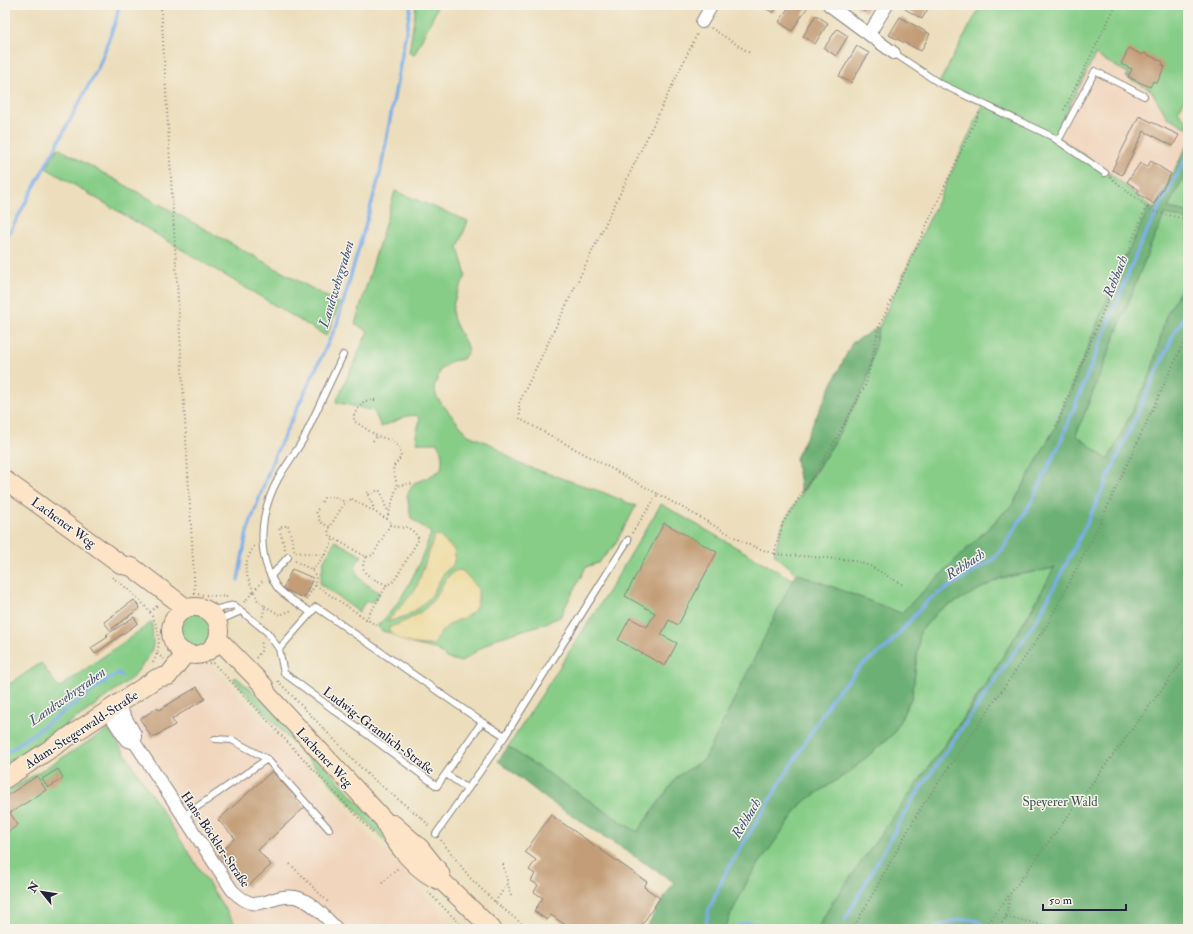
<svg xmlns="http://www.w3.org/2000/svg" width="1193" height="934" viewBox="0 0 1193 934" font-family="'IM FELL Double Pica',serif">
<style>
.built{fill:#f1d5bd}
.green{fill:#87cd88;stroke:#547862}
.forest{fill:#6db074;stroke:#486958}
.sand{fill:#eeda9e;stroke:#887e6c}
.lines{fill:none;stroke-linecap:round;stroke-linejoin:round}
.stream{stroke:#7baee8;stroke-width:3.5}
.building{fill:#c39d77}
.service-casing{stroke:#87807c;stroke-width:8}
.minor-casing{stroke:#87807c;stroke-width:14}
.secondary-casing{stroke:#87807c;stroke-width:20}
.path{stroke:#87807c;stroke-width:2;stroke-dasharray:1 3;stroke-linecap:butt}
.service{stroke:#fff;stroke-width:6}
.minor{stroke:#fff;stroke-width:12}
.secondary{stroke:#fee4c6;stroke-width:18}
.labels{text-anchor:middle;stroke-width:3;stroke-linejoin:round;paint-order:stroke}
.street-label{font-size:13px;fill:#22223b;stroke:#f7f3e8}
.park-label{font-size:13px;fill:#405552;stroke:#f7f3e8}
.water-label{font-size:14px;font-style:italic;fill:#415378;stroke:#f7f3e8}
</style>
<rect width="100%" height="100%" fill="#f7f3e8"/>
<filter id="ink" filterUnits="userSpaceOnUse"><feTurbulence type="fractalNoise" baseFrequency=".025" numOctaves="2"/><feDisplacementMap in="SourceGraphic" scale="8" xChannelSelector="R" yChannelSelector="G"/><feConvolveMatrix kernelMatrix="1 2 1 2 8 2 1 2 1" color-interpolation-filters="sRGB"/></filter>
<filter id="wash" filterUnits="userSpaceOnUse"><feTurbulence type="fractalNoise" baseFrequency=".012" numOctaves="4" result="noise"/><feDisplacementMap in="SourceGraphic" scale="16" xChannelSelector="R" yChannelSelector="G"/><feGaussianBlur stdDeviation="0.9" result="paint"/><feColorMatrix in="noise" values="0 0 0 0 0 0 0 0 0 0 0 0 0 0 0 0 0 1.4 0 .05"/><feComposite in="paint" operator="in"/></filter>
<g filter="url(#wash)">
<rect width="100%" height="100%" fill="#ecdebc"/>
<path class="built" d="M1094,55L1128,74L1127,77L1151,90L1167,117L1188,128V144L1154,209L1107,171L1055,135Z
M205,664L212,666L420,890L461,929H238L109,729L193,667Z"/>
<path class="green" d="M416,5H437L435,13L414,55L409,53Z
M981,5H1188V95L1178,111L1188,123V128L1167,117L1151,90L1126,77L1128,73L1095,55L1055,135L1107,171L1150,206L1118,272L1056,426L1013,504L901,613L796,573L774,554L783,523L834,443L866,384L879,327L983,105L939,83Z
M58,148L340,304L326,336L46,168Z
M1188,168V212L1167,208Z
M395,191L468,221L458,247L466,276C458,291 447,308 456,325C460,334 465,341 469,350L463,359L452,361L441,369L434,387L437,398L468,435L493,445L517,463L602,492L636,506L614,546L598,563L586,567L560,617L543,624L494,639L461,662L446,658L438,650L413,644L391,633L382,631L377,626C404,602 419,566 431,533L411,518L407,495L414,483L427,478L441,470C443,459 443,452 437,443H418L416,436L420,419L416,415L407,416L381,427L374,411L336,402L368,331L355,324Z
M1165,214L1188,220V277L1166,316L1151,373L1108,460L1076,435L1150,247Z
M661,504L793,580L705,759L678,776L637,832L508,747L613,584Z
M335,541L362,556C345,573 366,584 380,593L374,601L365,602L359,612L320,584L324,560Z
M1055,568C990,686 910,794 832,903L817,929H725L729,918L749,878L802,803L852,770L894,733L912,696L920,632L938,611L1001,578Z
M178 631a18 18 0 1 1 36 0a18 18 0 1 1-36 0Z
M152,622L153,645L150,655L133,677L84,713L5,764V687L41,663L59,688Z
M236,677L264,701L388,834L401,858L233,679Z
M109,729L238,929H5V793Z"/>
<path class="forest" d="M1188,144V168L1168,208L1188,212V220L1165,214L1150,247L1076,435L1108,460L1151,373L1166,316L1188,277V929H817L832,903L970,709L1030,613L1054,568L1001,578L938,611L920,632L912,696L894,733L852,770L802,803L749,878L729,918L725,929H645L674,882L548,800L498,761L508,747L637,832L678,776L705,759L796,573L901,613L1013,504L1056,426L1118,272L1150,206L1154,209Z
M879,327L866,384L834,443L801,493L796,458L852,343Z"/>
<path class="sand" d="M435,535L439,536L454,550L455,556L453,565L444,573L431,596L419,608L406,616L387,622L416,589Z
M457,570L463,571L478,588C478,594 479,601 476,607C469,622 444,617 435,644C420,647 397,643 388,628C407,621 425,613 436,596C443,585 445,576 457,570Z"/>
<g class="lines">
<path class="stream" d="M5,241L99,66L116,20L119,5
M238,580L247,532L274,457L337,324L380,174L411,5
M5,754L106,681L119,673L121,676
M845,920L910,804L1038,618L1087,523L1175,332L1188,311
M705,929L709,909L727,870L833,697L861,666L888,646L928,600L992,560L1004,547L1033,499L1060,443L1141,242L1188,154
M734,929C747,918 761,923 776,929
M933,929C944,923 965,916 977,921C982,923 987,927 991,929"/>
</g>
<g id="blocks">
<path class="building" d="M760,5H778L773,13Z
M790,5H803L807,8L792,31L779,22Z
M854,5H870L865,12Z
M907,5H930L922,19L905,9Z
M816,15L828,23L815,44L803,36Z
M900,17L930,34L921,51L889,35Z
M837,29L848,36L836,56L824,48Z
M857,46L869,53L851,83L839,76Z
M1129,48L1142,55L1144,53L1163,62L1162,65L1165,66L1157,83L1153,81L1150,87L1128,77L1132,69L1121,64Z
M1139,116L1179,135L1173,146L1144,131L1122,175L1112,170Z
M1151,161L1171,174L1154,204L1137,193L1139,190L1127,182L1140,163L1147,167Z
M664,523L717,552L678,625L669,620L661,635L677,643L665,666L618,640L630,618L647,627L655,613L625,596Z
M292,569L313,578L304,598L283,589Z
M134,600L140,608L110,630L104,622Z
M134,617L138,623L95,654L91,648L108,637L106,635Z
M197,687L205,699L172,719L175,725L152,738L140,719L157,708L159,710Z
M58,769L63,778L48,788L42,779Z
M272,771L305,807L258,850L271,865L247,887L217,856L235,838L218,820Z
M37,776L46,790L10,813L18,825L5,834V797Z
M551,815L647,882L644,887L660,898L639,929H571L551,915L547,920L534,911L543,898L534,892L538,885L531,881L535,874L529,870L536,860L525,852Z"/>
</g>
</g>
<g filter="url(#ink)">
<use href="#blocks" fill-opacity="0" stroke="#87807c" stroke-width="1"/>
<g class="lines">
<defs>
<path id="service" d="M894,53L939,83L1051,136L1105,173
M1058,141L1095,71L1144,96
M271,576L288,557
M210,611L234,605L267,632L279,649L284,673L437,786L482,722
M311,613C302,605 283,596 277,587C255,555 260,512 278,479C286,465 296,452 304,438C317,410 330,382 343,355
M218,621L241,611
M279,649L316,607L482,722L505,736
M215,739L232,740L267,759L329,829
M446,774L468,789
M184,816L267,759
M436,834L505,736L628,540"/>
<path id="minor" d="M829,5L894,53
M702,22L712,5
M869,34L887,5
M118,705L135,734V743
M108,712L126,740L135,743L232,890C259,918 268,893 295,897C311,900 326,918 337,929"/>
<path id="secondary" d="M5,480L122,565L132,567L186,608
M171 631a24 24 0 1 1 48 0a24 24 0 1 1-48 0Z
M218,639L264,686L267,694L384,820C393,843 419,874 443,882L492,929
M5,779L157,678L168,676L186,653
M393,824L420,848L440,873L441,877"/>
</defs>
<use href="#service" class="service-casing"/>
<use href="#minor" class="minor-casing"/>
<use href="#secondary" class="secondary-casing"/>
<path class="path" d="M161,5L195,594
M711,28L750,53
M1064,110L1116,5
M1110,177L1152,211L1188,220
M375,400L364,401L354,414V421L377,436
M1056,426L1146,207
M373,441L377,436L391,440L399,447L401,457L393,467L397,486
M367,492L368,495L378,490L381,492L386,508L389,511
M658,494L747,544L774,554L852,560L870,566L903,585
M368,495L373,506V511
M352,499L387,519L391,523L373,555L366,557L330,536L328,530L345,502Z
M322,502L324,498L333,496L345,502
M318,509L316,511L320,522L330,527
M387,519L397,486L414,483
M632,533L658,494L520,419L519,403L698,32
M254,546C243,566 243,570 254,591L264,579
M285,549L279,528L288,525L295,552L325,555
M774,554L783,523L834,443L866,384L879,327L980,111
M366,557C356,574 374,579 387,585L394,581L419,539L414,532L407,527L401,528L391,524
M295,561L312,570L316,576L315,585L377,626
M312,570L325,555L334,538
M112,577C142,599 173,626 152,665
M194,594L228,597
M306,600L315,585
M244,602L254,591L258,601L265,606L262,619
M265,606L280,615L292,610
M150,612L158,605
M366,620L387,585
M157,654L164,659
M256,658L261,651L262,640
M197,664L213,663L219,669L373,833
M278,681L368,775L425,821L430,828
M441,840L471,879L495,902L528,929
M290,864L328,902
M503,864L511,896
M382,883L399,867
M428,892L465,929
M495,902L508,883
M1006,917L1062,929
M853,929L919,811L1047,625L1097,529L1188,333
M984,929L1188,654
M997,929L1006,917L1010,896"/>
<use href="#service" class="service"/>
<use href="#minor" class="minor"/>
<use href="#secondary" class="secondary"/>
</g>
</g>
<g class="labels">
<g class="street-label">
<text transform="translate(64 522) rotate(36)" y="5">Lachener Weg</text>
<text transform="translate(81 729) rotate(-33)" y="5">Adam-Stegerwald-Straße</text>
<text transform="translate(379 730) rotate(37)" y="5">Ludwig-Gramlich-Straße</text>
<text transform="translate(325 757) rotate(47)" y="5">Lachener Weg</text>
<text transform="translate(216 839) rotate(56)" y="5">Hans-Böckler-Straße</text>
</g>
<g class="park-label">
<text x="1060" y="806">Speyerer Wald</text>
</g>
<g class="water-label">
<text transform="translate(1115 276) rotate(-68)" y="5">Rehbach</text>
<text transform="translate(336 284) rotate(-73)" y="5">Landwehrgraben</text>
<text transform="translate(965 564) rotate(-33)" y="5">Rehbach</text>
<text transform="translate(67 696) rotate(-35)" y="5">Landwehrgraben</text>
<text transform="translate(746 818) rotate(-59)" y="5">Rehbach</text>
</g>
</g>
<rect width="1193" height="934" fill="none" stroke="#f7f3e8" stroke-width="20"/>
<g transform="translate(42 892) rotate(300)" stroke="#f7f3e8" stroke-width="3" paint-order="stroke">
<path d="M0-3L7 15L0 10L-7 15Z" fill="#22223b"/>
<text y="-6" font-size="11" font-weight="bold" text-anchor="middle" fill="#22223b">N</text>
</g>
<path d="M1043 904v6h83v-6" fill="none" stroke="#22223b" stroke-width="2"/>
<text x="1049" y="904" font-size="12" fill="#22223b" stroke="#f7f3e8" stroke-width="3" paint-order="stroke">50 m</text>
</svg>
